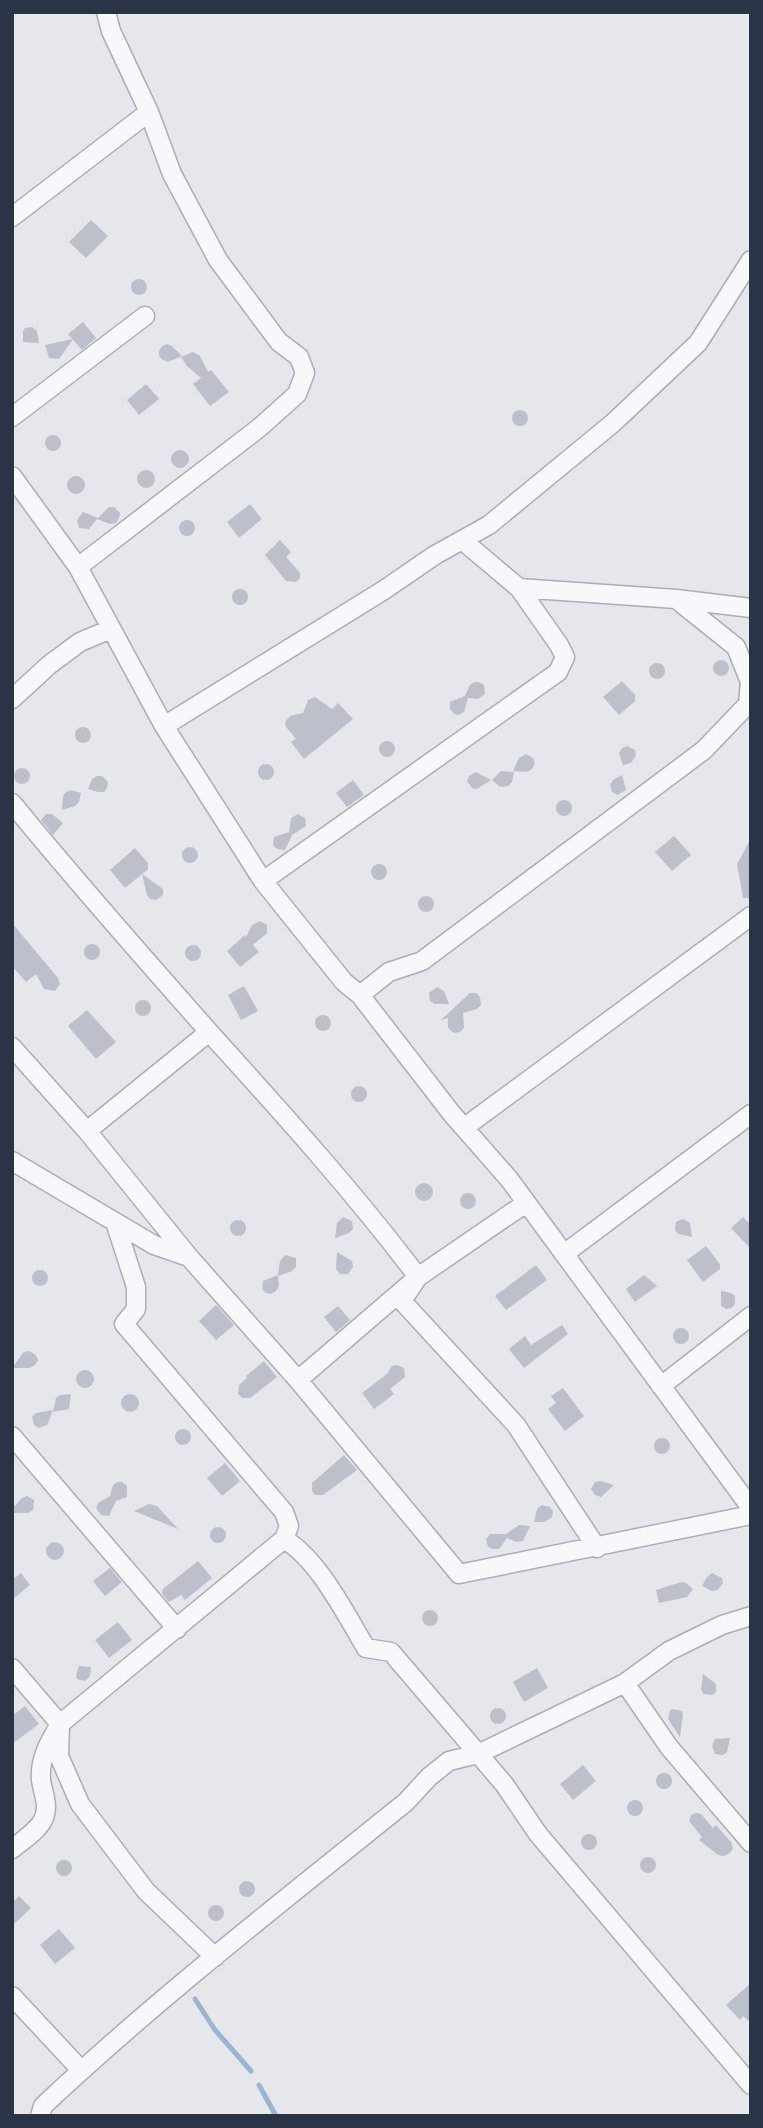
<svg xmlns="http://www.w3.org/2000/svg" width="763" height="2128" viewBox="0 0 763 2128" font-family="'Source Sans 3',sans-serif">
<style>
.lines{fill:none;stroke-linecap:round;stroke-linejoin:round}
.stream{stroke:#9fb4cc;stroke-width:5}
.building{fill:#bbc0ca}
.minor-casing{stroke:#a9aeb7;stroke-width:21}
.minor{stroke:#f7f8fa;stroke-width:18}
</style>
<rect width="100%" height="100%" fill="#e4e7ec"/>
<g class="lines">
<path class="stream" d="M195,1999L215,2030L251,2071
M259,2085L276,2116"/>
</g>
<path class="building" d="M91,220L108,236L86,258L69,242Z
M131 287a8 8 0 1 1 16 0a8 8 0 1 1-16 0Z
M83,322L96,338L82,350L68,334Z
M32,327L37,331L39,343L23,342V331L25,328Z
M73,339L59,359L49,358L45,345Z
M167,344L172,346L182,356L168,362L163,360L159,356V351L162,346Z
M193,352L200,356L208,372L211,370L229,392L210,406L193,384L201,378L187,366L181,357Z
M146,384L159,399L139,415L127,400Z
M512 418a8 8 0 1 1 16 0a8 8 0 1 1-16 0Z
M45 443a8 8 0 1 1 16 0a8 8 0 1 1-16 0Z
M171 459a9 9 0 1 1 18 0a9 9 0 1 1-18 0Z
M137 479a9 9 0 1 1 18 0a9 9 0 1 1-18 0Z
M67 485a9 9 0 1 1 18 0a9 9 0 1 1-18 0Z
M250,504L262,519L239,538L227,522Z
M109,507H114L120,513L119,518L116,523L110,524L97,519L89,529L79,528L77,520L83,512L98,518Z
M179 528a8 8 0 1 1 16 0a8 8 0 1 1-16 0Z
M280,540L291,552L286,557L300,573V578L296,582L286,581L265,555Z
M232 597a8 8 0 1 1 16 0a8 8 0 1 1-16 0Z
M713 668a8 8 0 1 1 16 0a8 8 0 1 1-16 0Z
M649 671a8 8 0 1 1 16 0a8 8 0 1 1-16 0Z
M622,681L635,695V701L619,715L603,697Z
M474,682H479L484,685L485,694L478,699L468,698L464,712L459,715L454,714L450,709V702L465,696L470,685Z
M315,697L332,709L338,703L353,719L304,759L291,742L296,739L286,727L285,722L290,716L303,713L308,700Z
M75 735a8 8 0 1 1 16 0a8 8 0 1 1-16 0Z
M379 749a8 8 0 1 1 16 0a8 8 0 1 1-16 0Z
M627,746L635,750L636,755L631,763L623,765L619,753L622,748Z
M526,754L533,758L535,763L532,769L527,772L513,771L519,758Z
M258 772a8 8 0 1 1 16 0a8 8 0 1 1-16 0Z
M14 776a8 8 0 1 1 16 0a8 8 0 1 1-16 0Z
M501,771L514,772L512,782L508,786L500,787L492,780Z
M476,772L491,780L477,789L472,788L467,781L469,776Z
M622,775L626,790L617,795L612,792L610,785L613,780Z
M97,776H102L108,782L107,788L104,792H98L88,789L92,779Z
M353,780L364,795L347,807L336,793Z
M71,790L81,793L79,802L75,806L62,810L63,796L66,792Z
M556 808a8 8 0 1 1 16 0a8 8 0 1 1-16 0Z
M46,814H52L63,823L53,835L41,820Z
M298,814L305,818L306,826L292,835L285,850L277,849L273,845L274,837L289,832L291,818Z
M674,836L691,855L672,871L655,852Z
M751,838V898H743L737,864Z
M182 855a8 8 0 1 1 16 0a8 8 0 1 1-16 0Z
M135,848L148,863V869L142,874L163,889V895L156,900L150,899L147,895L142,874L125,888L110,870Z
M371 872a8 8 0 1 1 16 0a8 8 0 1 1-16 0Z
M418 904a8 8 0 1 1 16 0a8 8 0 1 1-16 0Z
M260,921L267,925V933L253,945L259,952L240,967L227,951L245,935L246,937L252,925Z
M12,923L58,978L60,984L55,991L44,989L36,974L26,982L12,966Z
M84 952a8 8 0 1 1 16 0a8 8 0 1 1-16 0Z
M185 953a8 8 0 1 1 16 0a8 8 0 1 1-16 0Z
M244,986L258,1011L241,1020L228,995Z
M437,987L444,991L449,1004H435L430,1001L429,993Z
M470,993H476L480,997L481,1005L477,1009L463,1013L464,1028L460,1032L454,1033L448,1028V1018L441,1020Z
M135 1008a8 8 0 1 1 16 0a8 8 0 1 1-16 0Z
M87,1010L116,1042L96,1059L68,1026Z
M315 1023a8 8 0 1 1 16 0a8 8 0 1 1-16 0Z
M351 1094a8 8 0 1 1 16 0a8 8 0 1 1-16 0Z
M415 1192a9 9 0 1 1 18 0a9 9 0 1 1-18 0Z
M460 1201a8 8 0 1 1 16 0a8 8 0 1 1-16 0Z
M343,1217L352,1221L353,1229L349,1233L335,1238L337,1223Z
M743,1217L751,1225V1249L731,1228Z
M683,1219L690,1223L692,1237L678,1234L675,1230L676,1222Z
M230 1228a8 8 0 1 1 16 0a8 8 0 1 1-16 0Z
M706,1246L720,1264V1269L703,1282L687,1260Z
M337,1252L352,1261L353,1267L348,1274H340L336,1269Z
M285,1255L296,1258V1267L292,1271L278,1276L279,1286L276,1291L271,1294L266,1293L262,1289L263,1281L278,1275L280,1261Z
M536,1265L547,1280L506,1310L495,1296Z
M32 1278a8 8 0 1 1 16 0a8 8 0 1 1-16 0Z
M644,1275L657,1286L635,1302L626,1289Z
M721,1291L731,1293L735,1296V1304L732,1308L726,1309L721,1306Z
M216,1305L234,1325L216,1340L199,1321Z
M338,1306L350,1320L336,1332L324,1317Z
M562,1325L568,1334L524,1368L509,1349L525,1336L531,1345Z
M673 1336a8 8 0 1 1 16 0a8 8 0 1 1-16 0Z
M29,1351L36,1355L38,1360L35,1365L30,1368H12L24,1352Z
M264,1361L277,1377L250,1398H242L238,1394L239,1385L247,1378L246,1376Z
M397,1365L404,1368L405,1377L390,1389L394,1394L374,1409L362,1393L387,1374L392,1366Z
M76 1379a9 9 0 1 1 18 0a9 9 0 1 1-18 0Z
M563,1388L584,1416L565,1431L548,1409L556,1403L551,1396Z
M71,1394L69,1409L53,1412L56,1398L60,1395Z
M121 1403a9 9 0 1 1 18 0a9 9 0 1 1-18 0Z
M53,1410L47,1425L39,1428L34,1425L32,1417L36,1413Z
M175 1437a8 8 0 1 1 16 0a8 8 0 1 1-16 0Z
M654 1446a8 8 0 1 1 16 0a8 8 0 1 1-16 0Z
M344,1455L357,1470L323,1495H315L312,1491V1483Z
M225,1463L240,1481L222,1496L207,1478Z
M600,1481L614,1485L601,1497L595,1495L591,1489L595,1482Z
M117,1482H122L127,1486V1497L116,1501L109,1516L101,1515L96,1508L98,1503L110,1496L113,1485Z
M27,1496L34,1500L33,1510L28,1513H12V1509L22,1498Z
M149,1504L157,1506L178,1529L134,1511Z
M542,1505L550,1507L553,1512L552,1517L545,1522H534L537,1509Z
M519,1525L530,1526L523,1541L517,1542L507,1538L499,1549H493L488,1547L486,1539L490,1534H506Z
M210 1535a8 8 0 1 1 16 0a8 8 0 1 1-16 0Z
M46 1551a9 9 0 1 1 18 0a9 9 0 1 1-18 0Z
M198,1561L212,1578L185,1600L181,1595L169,1602L162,1594L163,1589Z
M110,1568L122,1582L105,1596L93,1581Z
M21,1573L30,1585L12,1600V1580Z
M712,1573L722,1578L723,1583L718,1590L712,1591L702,1586L707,1577Z
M681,1582L686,1583L693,1589L687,1597L659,1603L656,1590Z
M422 1618a8 8 0 1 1 16 0a8 8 0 1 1-16 0Z
M118,1622L132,1640L109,1658L95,1640Z
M79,1666L91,1667L90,1676L85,1681L77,1679L76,1675Z
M537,1668L548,1688L524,1702L513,1682Z
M703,1674L716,1684V1692L712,1695L704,1694L701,1690Z
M25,1706L39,1724L12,1744V1716Z
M490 1716a8 8 0 1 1 16 0a8 8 0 1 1-16 0Z
M673,1709L682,1711L683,1714L680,1737L668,1719L670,1710Z
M730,1738L727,1752L723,1755L715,1754L712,1746L715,1739Z
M583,1765L596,1781L573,1800L560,1784Z
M656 1781a8 8 0 1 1 16 0a8 8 0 1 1-16 0Z
M627 1808a8 8 0 1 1 16 0a8 8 0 1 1-16 0Z
M696,1813L701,1814L713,1828L716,1825L731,1842L733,1848L730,1853L724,1856L718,1855L699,1840L702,1837L689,1821L691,1815Z
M581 1842a8 8 0 1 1 16 0a8 8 0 1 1-16 0Z
M640 1865a8 8 0 1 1 16 0a8 8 0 1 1-16 0Z
M56 1868a8 8 0 1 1 16 0a8 8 0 1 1-16 0Z
M239 1889a8 8 0 1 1 16 0a8 8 0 1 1-16 0Z
M19,1896L31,1908L12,1926V1903Z
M208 1913a8 8 0 1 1 16 0a8 8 0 1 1-16 0Z
M59,1929L75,1948L55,1964L40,1945Z
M751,1983V2023L743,2016L740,2020L726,2005Z"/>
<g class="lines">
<defs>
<path id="minor" d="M12,217L149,112
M12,417L145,316
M12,476L78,567L164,726L263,881L344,982L360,995L452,1114L509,1179L751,1508
M462,540L519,588L676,599L751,608
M78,567L259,428L297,394L305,373L299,357L279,342L218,260L172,174L149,112L111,31L106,12
M12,699L49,665L80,642L111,629
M164,726L384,590L435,555L489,525L613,423L698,343L751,260
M12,803C79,885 148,963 218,1042C287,1118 356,1195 418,1277L402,1301L516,1425L597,1548
M263,881L558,672L565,657L559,645L519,588
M360,995L389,972L422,961L704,750L748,704L750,682L736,647L676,599
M12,1047L87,1131L189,1257L298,1380L459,1574L751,1515
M465,1127L751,916
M87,1131L209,1032
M12,1161L154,1245L189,1257
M564,1254L751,1114
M298,1380L418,1277L526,1203
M661,1386L751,1316
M12,1436L177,1629
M284,1539C319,1560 345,1613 366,1648L391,1652L504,1784L538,1834L751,2085
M12,1668L60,1724L59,1756L80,1804L146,1891L215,1957
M625,1683L669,1747L751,1843
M12,1849C23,1840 38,1831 44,1818C49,1804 43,1794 41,1780C39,1759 50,1741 60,1724L284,1539L289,1526L284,1512L124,1324L136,1309V1287L115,1222
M12,1996L81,2070
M40,2116L43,2106C158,1998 283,1901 406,1802L429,1777L449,1761L478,1754L625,1683L669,1651L722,1625L751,1616"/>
</defs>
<use href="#minor" class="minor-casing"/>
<use href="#minor" class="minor"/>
</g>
<rect width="763" height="2128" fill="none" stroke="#2b3445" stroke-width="28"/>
</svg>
